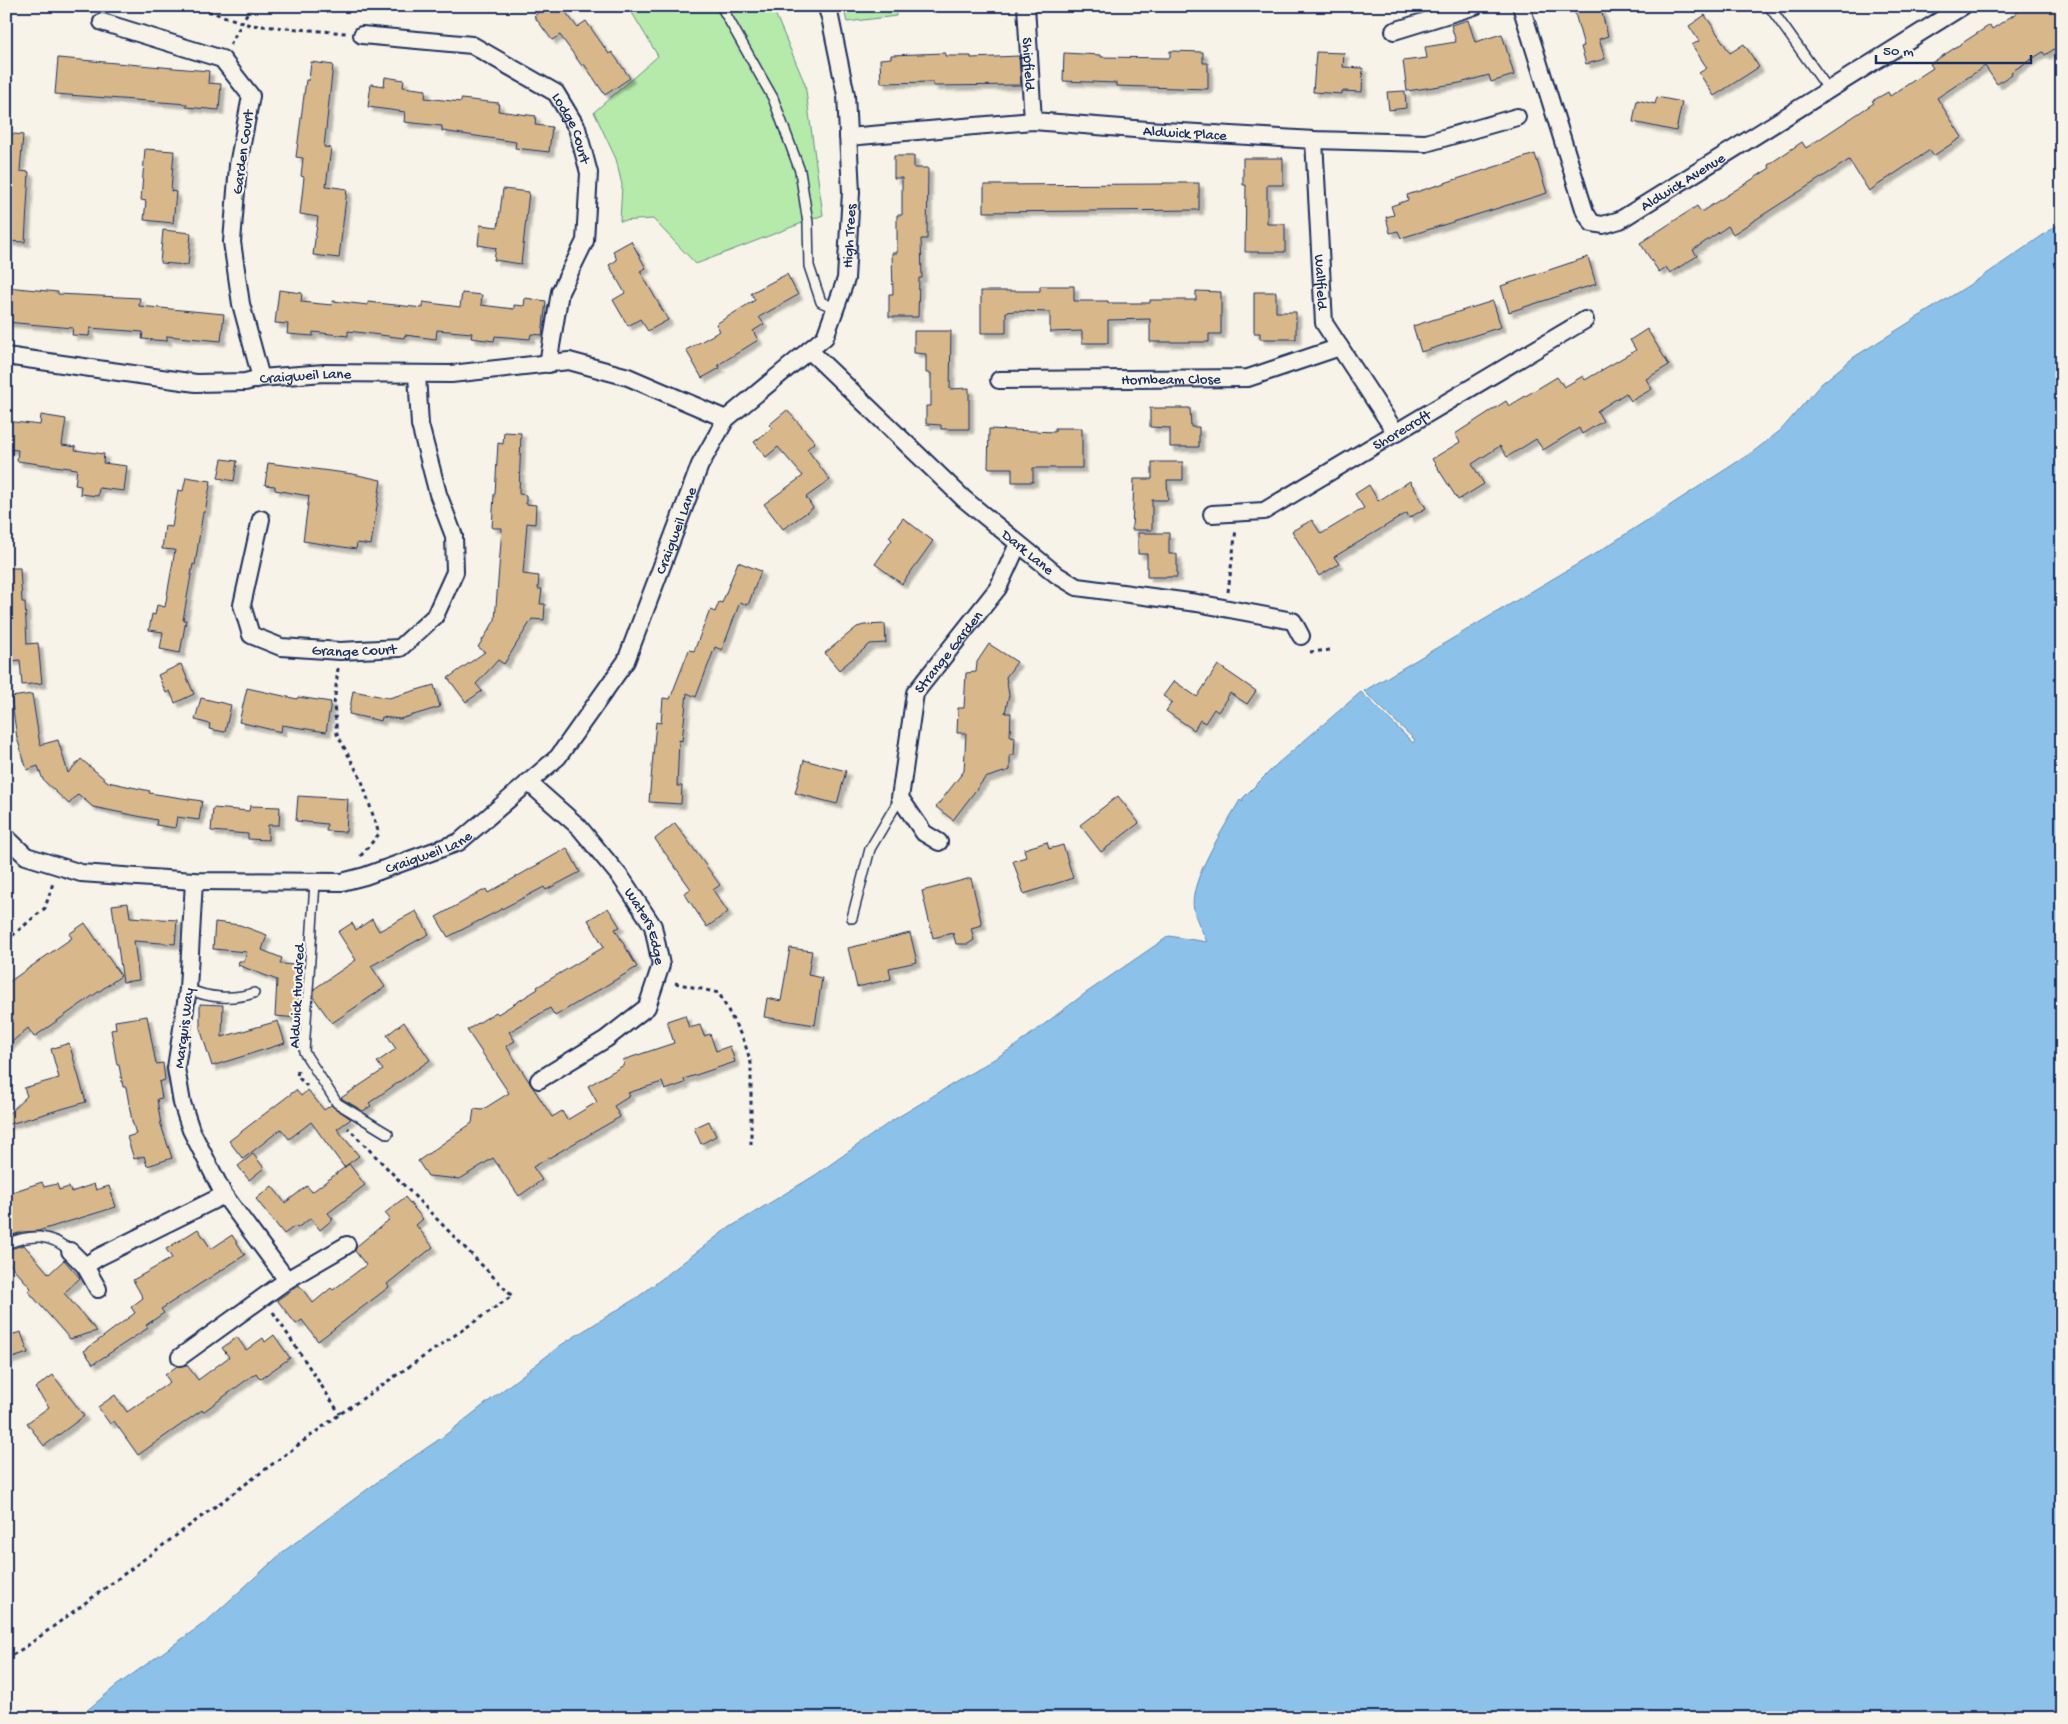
<svg xmlns="http://www.w3.org/2000/svg" width="2068" height="1724" viewBox="0 0 2068 1724" font-family="'Gochi Hand',sans-serif">
<style>
.green{fill:#b5eaab;stroke:#688c84}
.water{fill:#8cc2ea;stroke:#5f87b2}
.building{fill:#d8b88b;stroke:#1b2f5e;filter:url(#shadow)}
.lines{fill:none;stroke-linecap:round;stroke-linejoin:round}
.service-casing{stroke:#1b2f5e;stroke-width:12}
.minor-casing{stroke:#1b2f5e;stroke-width:20}
.path{stroke:#1b2f5e;stroke-width:3;stroke-dasharray:4 4;stroke-linecap:butt}
.service{stroke:#f7f3e8;stroke-width:9}
.minor{stroke:#f7f3e8;stroke-width:16}
.labels{text-anchor:middle;stroke-width:4.5;stroke-linejoin:round;paint-order:stroke}
.street-label{font-size:15px;fill:#1b2f5e;stroke:#f7f3e8}
</style>
<defs>
<filter id="shadow"><feDropShadow dx="4.5" dy="4.5" stdDeviation="1" flood-color="#0004"/></filter>
</defs>
<rect width="100%" height="100%" fill="#f7f3e8"/>
<filter id="ink" filterUnits="userSpaceOnUse"><feTurbulence type="fractalNoise" baseFrequency=".02" numOctaves="2"/><feDisplacementMap in="SourceGraphic" scale="10" xChannelSelector="R" yChannelSelector="G"/><feConvolveMatrix kernelMatrix="1 2 1 2 8 2 1 2 1" color-interpolation-filters="sRGB"/></filter>
<g filter="url(#ink)">
<path class="green" d="M628,6H772L805,84L823,215L696,264L653,219L620,221L622,185L616,159L594,112L658,56Z
M843,6H896V16L847,22Z"/>
<path class="water" d="M2062,222V1718H78L116,1686L207,1621L284,1551L380,1480L444,1436L561,1345L638,1297L724,1231L817,1174L890,1122L1014,1047L1083,995L1169,936L1207,942C1203,932 1196,921 1194,910C1187,883 1226,825 1240,800L1243,802L1242,799L1277,764L1361,692L1413,743L1415,740L1364,691L1598,552L1754,451L1781,430L1821,384L1854,357L1982,277Z"/>
<path class="building" d="M546,6H561L577,27L586,21L609,54L612,52L630,78L605,95L584,64L582,66L560,35L552,40L534,16Z
M1573,6H1600L1608,36L1599,39L1605,59L1586,64L1581,47L1584,46Z
M2027,6H2062V22L2055,26L2062,37V44L2045,55L2043,52L2011,72L2012,74L1997,84L1985,66L1937,98L1962,137L1933,156L1930,150L1869,191L1849,160L1733,234L1728,226L1693,250L1697,256L1670,273L1666,267L1659,272L1640,243L1697,206L1701,212L1770,168L1768,165L1802,142L1806,148L1874,103L1872,101L1888,92L1890,96L1933,68L1930,64L1990,25L1992,29Z
M1705,15L1730,53L1744,44L1759,67L1714,96L1699,73L1707,68L1692,45L1699,41L1689,26Z
M1468,20L1475,42L1502,34L1514,75L1491,82L1489,75L1460,83L1407,91L1403,61L1427,58L1425,47L1456,42L1451,25Z
M1170,51L1203,52V63H1208V89L1116,86V83L1063,81L1064,53L1101,55V57L1170,58Z
M1316,52L1344,53L1343,67L1363,68L1362,92L1342,91V94L1313,92Z
M945,53V56H971V58L1019,56L1021,85L933,86V82L881,83L880,59L891,58V55Z
M58,58L209,71L208,83L221,84L219,110L186,107L187,104L55,94Z
M311,62L333,65L324,147L331,148L326,186L347,189L339,258L313,255L318,217L300,214L304,177L301,176L303,158L296,157L306,80H309Z
M385,77L404,80L403,87L426,90L425,98L461,102V99L499,103L498,111L536,116L535,125L552,127L549,152L515,148L516,142L442,131V126L404,122L405,112L368,107L371,84L384,86Z
M1405,91L1406,108L1389,110L1387,92Z
M1657,97L1682,102L1676,131L1633,122L1637,100L1655,104Z
M6,133L23,135L20,171L29,172L25,242L6,241Z
M145,149L174,151L171,191L176,192L173,223L144,220L146,201L141,200Z
M1535,154L1547,193L1401,238L1398,231L1390,233L1386,217L1394,215L1391,206L1408,200L1407,195Z
M894,156H914V168H928L927,239H921L922,278H919L918,317H889V294H893L892,253H897V215H902V178H894Z
M1243,158H1283V185H1267V224H1285V252H1245L1246,185H1243Z
M1163,183H1199V210L984,212V185L1163,184Z
M503,189L529,192L521,264L494,260L496,248L478,245L480,225L498,227Z
M163,230L191,233L188,265L160,263Z
M631,241L646,268L640,271L668,320L648,331L640,319L628,326L613,300L625,293L609,265L617,260L613,251Z
M1588,257L1596,284L1509,312L1501,286Z
M787,274L798,295L759,317L764,324L753,331L758,340L718,365L720,368L702,378L686,350L720,331L716,324L755,300L751,293Z
M1040,286H1074V301H1108V303H1150V300H1196V291L1221,292V334H1209V342H1150V319L1108,320V343H1082V331L1050,332V312L1015,311L1006,312V333H981V291H1040Z
M6,287L58,292V294L140,298L139,306L224,314L221,341L167,336V341L142,339L143,332L90,328L89,336L72,335L73,328L6,322Z
M279,290L302,293L301,302L332,305L333,301L368,305V302L423,308V302L460,307L462,293L482,295L481,305L514,309V305L524,306L525,298L546,301L542,335L531,334L530,339L495,336L494,341L471,338L472,333L437,330L436,339L405,335L404,338L348,331V336L313,332V336L287,334L288,324L275,323Z
M1254,292H1276V312H1296V339H1260V333H1254Z
M1493,301L1501,327L1421,352L1413,326Z
M1647,329L1669,365L1646,379L1652,389L1631,401L1626,393L1597,411L1603,421L1582,434L1579,428L1543,450L1536,439L1507,457L1500,446L1472,464L1484,484L1458,500L1432,459L1460,442L1455,434L1506,401L1509,406L1557,377L1564,387L1583,376L1585,380L1636,350L1630,340Z
M914,331H951L950,389L969,388V429H941V425L926,424V406H931V373H926V354L914,353Z
M1150,408H1190L1191,427H1199V447H1170V428L1150,427Z
M787,410L815,442L807,449L830,480L806,497L813,508L783,529L764,504L803,476L778,447L766,457L754,442L772,428L769,425Z
M41,415L66,419L62,445L76,447L75,450L104,454L103,463L127,466L124,491L99,488L98,496L80,494L81,486L75,485L77,469L17,461L18,450L6,449V421L40,425Z
M1055,428H1082V468H1033V482H1012V468H988L989,429L1055,432Z
M504,432L521,433L519,494L526,495V504L536,505L535,524L527,523L523,574L539,576L538,589H542L540,604H545L544,620L532,619L504,664L498,660L476,684L482,691L466,702L448,678L485,652L478,647L495,620L502,528H492L494,494H495L498,443L503,444Z
M222,459L237,461L234,481L218,478Z
M1152,462H1183V480H1167L1168,500H1152V530H1132L1134,479H1152Z
M268,463L353,474L381,480L371,545L357,543L356,549L303,541L309,496L275,490V486L265,485Z
M186,477L211,481L205,512H203L195,565L193,564L183,620H186L180,653L160,649L163,632L149,630L152,614L155,615L157,605L165,607L175,550L162,549L165,526L172,527L178,490L183,491Z
M1410,481L1426,508L1409,518L1407,513L1334,557L1339,564L1319,576L1292,531L1312,520L1321,534L1364,508L1355,494L1369,485L1378,501Z
M903,518L933,541L902,584L875,564L892,540L889,537Z
M1138,533H1169V554H1177V577H1147V554H1138Z
M738,562L761,571L748,605L740,602L722,650L715,647L696,697L687,693L682,741L679,740L677,786H682L681,804L649,802L656,722L661,723L663,698L670,699L689,650L694,651L710,610L715,612L719,602L722,603Z
M6,568H20L22,602H25L27,644L38,643L42,683L22,685L20,660L9,661L6,637Z
M885,624L886,643L870,644L839,670L825,653L857,627L864,625Z
M989,644L1017,662L1006,677L1009,695L1005,713H1011L1010,736L1015,737L1014,755H1010V770L985,778L953,820L936,807L964,771L966,733H957L958,708H964L966,673L976,672L977,662Z
M181,664L194,694L175,703L170,691L166,693L158,675Z
M1218,665L1256,691L1247,704L1230,693L1218,712L1214,709L1205,723L1200,720L1194,730L1166,711L1172,702L1163,696L1174,681L1197,697Z
M434,685L440,707L400,719L382,717L381,721L349,714L353,691L389,698Z
M247,688L297,699L298,697L331,702L326,732L282,725L281,732L239,722Z
M32,694L40,745L58,740L68,773L81,759L108,782L150,791L149,793L202,801L199,820L177,817L175,828L156,825L157,820L93,807L78,794L69,804L43,780L38,766L27,770L17,738L11,697Z
M201,698L231,705L225,732L209,729L210,724L195,720Z
M804,760L846,771L837,804L795,793Z
M298,796L348,799L346,832L326,831L327,824L296,821Z
M1118,796L1139,823L1101,852L1080,825Z
M250,806L280,807L279,825H268V840L248,839V834L211,831L213,808L249,811Z
M675,823L720,885L713,890L728,912L707,927L684,893L691,889L655,839Z
M1047,842L1049,849L1063,845L1073,878L1024,894L1013,861L1026,857L1024,849Z
M567,848L580,872L546,890L544,887L448,937L436,917L486,889L488,893Z
M971,878L982,925L971,928L974,940L968,944H956L953,933L933,938L922,891Z
M128,903L130,917L177,920L175,944L134,941L139,980L123,982L112,905Z
M608,908L620,927L615,929L637,967L555,1016L550,1008L509,1032L515,1041L506,1046L552,1117L562,1111L567,1120L597,1102L588,1086L624,1065L623,1060L674,1043L667,1021L685,1015L689,1028L700,1025L704,1036L710,1034L716,1051L730,1046L735,1062L684,1079L685,1083L665,1090L662,1082L628,1093L630,1096L614,1106L620,1117L533,1167L542,1180L519,1196L493,1158L460,1179L428,1176L418,1161L472,1123L474,1109L482,1110L509,1093L467,1030L496,1012L498,1014L538,989L537,987L604,947L588,920Z
M416,911L429,934L371,966L385,987L332,1023L314,998V989L356,960L338,932L352,923L356,930L372,919L379,931Z
M215,922L240,925L267,935L262,950L282,958L280,964L301,965L298,1018L275,1016L277,980L238,965L239,961H244L247,952L213,949Z
M85,923L121,976L34,1037L28,1028L6,1047V984L72,938L69,934Z
M910,933L917,962L889,968L891,979L857,987L848,948Z
M790,948L812,951L808,975L822,978L815,1025L764,1017L767,998L781,1001Z
M200,1004L223,1005L222,1037L278,1021L285,1043L212,1066L200,1028Z
M147,1016L156,1064L163,1063L165,1080L159,1082L162,1098L157,1099L161,1125L172,1158L147,1166L144,1156L134,1159L127,1137L136,1134L132,1121L126,1087H123L119,1065H117L111,1030L116,1029L115,1021Z
M404,1022L430,1060L369,1103L371,1106L363,1111L341,1098L383,1070L377,1062L396,1049L387,1035Z
M69,1043L86,1102L6,1125V1116L27,1096L24,1088L59,1078L51,1049Z
M296,1090L301,1096L308,1090L324,1110L331,1105L351,1119L337,1129L359,1156L344,1167L311,1122L289,1139L281,1129L243,1159L229,1141Z
M709,1121L716,1136L701,1144L694,1128Z
M253,1154L264,1168L249,1180L238,1166Z
M349,1164L365,1185L328,1213L333,1219L320,1230L311,1218L297,1228L295,1226L284,1234L256,1199L272,1186L285,1203L307,1186L312,1192Z
M42,1182L44,1187L57,1184L59,1190L69,1187L71,1192L94,1184L96,1190L109,1186L116,1207L38,1231L22,1232L6,1237V1194Z
M405,1197L423,1219L416,1225L433,1247L387,1284L389,1287L318,1341L302,1320L296,1324L277,1300L299,1285L313,1303L331,1288L333,1290L366,1265L355,1251L357,1246L390,1219L385,1213Z
M198,1229L211,1249L232,1235L245,1255L161,1309L164,1313L146,1325L148,1328L93,1364L84,1351L135,1313L131,1307L143,1298L133,1280L172,1258L166,1249Z
M24,1245L49,1274L64,1260L80,1278L64,1293L97,1331L70,1339L28,1291L31,1288L6,1260V1250Z
M21,1332L28,1353L6,1360V1336Z
M274,1335L290,1358L260,1379L256,1373L203,1412L202,1410L138,1455L114,1421L110,1424L98,1407L115,1395L127,1412L170,1382L165,1375L177,1366L187,1365L198,1380L229,1357L222,1348L237,1337L246,1350L263,1338L265,1342Z
M53,1375L84,1416L44,1446L27,1423L49,1407L35,1388Z"/>
<g class="lines">
<defs>
<path id="service" d="M721,6L773,98L800,171L808,223L809,266L821,302L835,308
M1769,6L1829,90
M315,882L304,1052L337,1103L388,1134
M852,918L870,849L900,798
M188,989C208,998 232,1000 254,993
M6,1244C30,1234 50,1233 70,1251"/>
<g id="minor">
<path id="s1" d="M1026,6L1033,121"/>
<path id="s2" d="M1521,6L1585,212L1592,223L1603,225L1620,220L1963,6"/>
<path d="M102,22L222,59L251,96L238,165L232,242L241,304L261,378"/>
<path d="M1394,31L1475,6"/>
<path id="s3" d="M362,35L472,45L556,93L577,128L589,173L585,241L560,292L548,364"/>
<path id="s4" d="M848,137L1033,121L1147,130L1314,140L1426,143L1517,117"/>
<path id="s5" d="M1314,140L1324,323L1396,433"/>
<path id="s6" d="M809,350L964,499L1057,575L1077,587L1197,603L1293,621L1301,636"/>
<path id="s7" d="M6,356L196,383L245,382L261,378L324,373L451,374L569,361L628,377L726,419"/>
<path id="s8" d="M999,380L1248,378L1340,347"/>
<path id="s9" d="M1212,514L1264,511L1585,320"/>
<path id="s10" d="M261,519L242,605L251,635L281,647L340,651L400,648L435,616L455,572L454,536L438,494L420,425L417,374"/>
<path id="s11" d="M528,782L579,827L622,879L653,926L661,965L647,1007L606,1039L539,1080"/>
<path id="s12" d="M6,837L26,856L81,873L194,881L342,882L365,876L459,842L558,757L626,661L700,465L726,419L825,337L846,279L851,192L846,95L830,17L826,6"/>
<path id="s13" d="M939,842L924,833L900,798L915,693L998,588L1018,544"/>
<path d="M194,881L188,989L176,1068L182,1103L191,1130L224,1195L287,1280"/>
<path d="M70,1251L85,1266L98,1289"/>
<path d="M85,1266L99,1257L224,1195"/>
<path d="M180,1357L287,1280L347,1245"/>
</g>
</defs>
<use href="#service" class="service-casing"/>
<use href="#minor" class="minor-casing"/>
<path class="path" d="M193,6L250,25L346,33
M230,45L251,6
M1228,592L1236,529
M1310,652L1330,650
M338,668L334,705L337,734L362,781L379,834L358,859
M6,941L45,908L53,883
M675,983L719,993L744,1041L751,1063V1144
M298,1071L297,1076L307,1086
M273,1312L340,1414
M6,1659L27,1646L340,1414L512,1296L348,1128"/>
<use href="#service" class="service"/>
<use href="#minor" class="minor"/>
</g>
</g>
<g class="labels">
<g class="street-label">
<text dy="5" stroke="none"><textPath href="#s1" startOffset="58">Shipfield</textPath></text>
<text dy="5" stroke="none"><textPath href="#s3" startOffset="246">Lodge Court</textPath></text>
<text dy="5" stroke="none"><textPath href="#s4" startOffset="338">Aldwick Place</textPath></text>
<text transform="translate(242 152) rotate(-82)" y="5">Garden Court</text>
<text dy="5" stroke="none"><textPath href="#s2" startOffset="331">Aldwick Avenue</textPath></text>
<text dy="5" stroke="none"><textPath href="#s12" startOffset="1214">High Trees</textPath></text>
<text dy="5" stroke="none"><textPath href="#s5" startOffset="142">Wallfield</textPath></text>
<text dy="5" stroke="none"><textPath href="#s7" startOffset="302">Craigweil Lane</textPath></text>
<text dy="5" stroke="none"><textPath href="#s8" startOffset="172">Hornbeam Close</textPath></text>
<text dy="5" stroke="none"><textPath href="#s9" startOffset="212">Shorecroft</textPath></text>
<text dy="5" stroke="none"><textPath href="#s12" startOffset="858">Craigweil Lane</textPath></text>
<text dy="5" stroke="none"><textPath href="#s6" startOffset="298">Dark Lane</textPath></text>
<text dy="5" stroke="none"><textPath href="#s10" startOffset="225">Grange Court</textPath></text>
<text dy="5" stroke="none"><textPath href="#s13" startOffset="219">Strange Garden</textPath></text>
<text dy="5" stroke="none"><textPath href="#s12" startOffset="438">Craigweil Lane</textPath></text>
<text dy="5" stroke="none"><textPath href="#s11" startOffset="189">Waters Edge</textPath></text>
<text transform="translate(296 996) rotate(-87)" y="5">Aldwick Hundred</text>
<text transform="translate(183 1028) rotate(-83)" y="5">Marquis Way</text>
</g>
</g>
<rect width="2068" height="1724" fill="none" stroke="#f7f3e8" stroke-width="25"/>
<rect x="12" y="12" width="2043" height="1699" fill="none" stroke="#1b2f5e" stroke-width="2" filter="url(#ink)"/>
<path d="M1876 55v8h155v-8" fill="none" stroke="#1b2f5e" stroke-width="2.5"/>
<text x="1883" y="55" font-size="15" fill="#1b2f5e" stroke="#f7f3e8" stroke-width="4" paint-order="stroke">50 m</text>
</svg>
